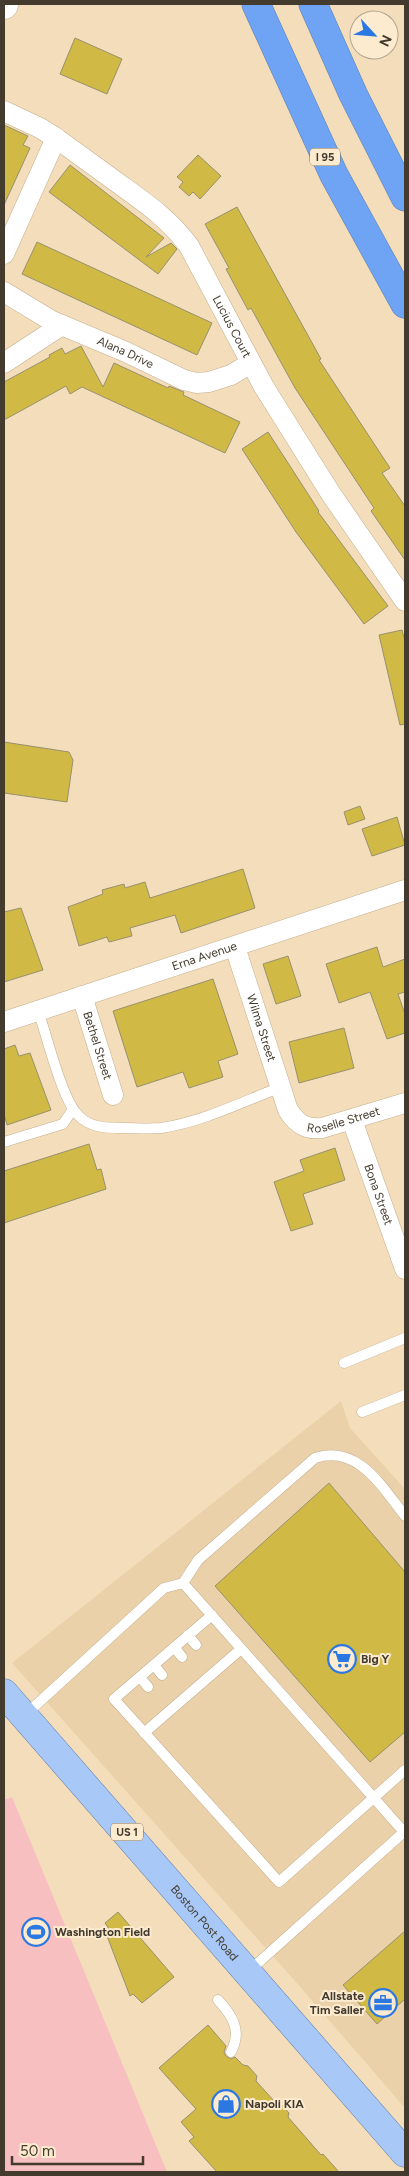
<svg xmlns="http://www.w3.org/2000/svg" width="409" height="2176" viewBox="0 0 409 2176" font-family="Figtree,sans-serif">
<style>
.built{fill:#ebd1a9}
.pitch{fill:#f7bfc0}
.building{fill:#d0b944;stroke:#98916e}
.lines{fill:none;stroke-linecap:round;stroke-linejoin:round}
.lane-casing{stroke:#c4af8e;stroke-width:11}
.street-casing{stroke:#c4af8e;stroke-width:21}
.secondary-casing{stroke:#c4af8e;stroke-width:29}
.primary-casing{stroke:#5f7fae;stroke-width:29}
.highway-casing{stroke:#5f7fae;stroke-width:29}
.lane{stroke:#fff;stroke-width:10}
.street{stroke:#fff;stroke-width:20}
.secondary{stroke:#fff;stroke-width:28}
.primary{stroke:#a8c8f8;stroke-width:28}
.highway{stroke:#6ea4f3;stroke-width:28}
.labels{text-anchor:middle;stroke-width:4;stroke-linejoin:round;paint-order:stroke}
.shield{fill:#fdebd0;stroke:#7b705e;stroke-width:1}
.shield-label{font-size:11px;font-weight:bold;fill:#433b2d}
.street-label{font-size:12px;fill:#433b2d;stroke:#fdebd0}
.poi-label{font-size:12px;font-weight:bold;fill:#433b2d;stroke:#fdebd0;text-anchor:start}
</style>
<rect width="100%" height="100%" fill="#f3ddbb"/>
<path class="built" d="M341,1401L350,1428L405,1489V2108L295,1981L12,1663Z"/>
<path class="pitch" d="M12,1797L167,2172H4V1800Z"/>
<path class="building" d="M75,38L122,59L107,94L60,74Z
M4,125L28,136L23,145L30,148L4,205Z
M198,155L221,176L200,199L193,192L189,196L179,187L183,182L177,177Z
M70,165L164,238L146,257L171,243L177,249L158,274L49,192Z
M237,207L321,359L319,360L390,468L382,473L405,506V560L371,511L374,508L295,388L251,308L248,310L226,269L229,268L205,224Z
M37,242L212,323L197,355L22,274Z
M81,346L103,387L114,363L168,388L169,386L184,392L183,395L240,422L225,453L82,387L70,394L66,386L4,420V382L50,357L49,355L62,348L65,354Z
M268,432L319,511L318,512L388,606L364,624L296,532L242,449Z
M402,630L405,641V724L400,725L379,635Z
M4,742L69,752L73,760L67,802L4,793Z
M360,806L365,819L348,825L344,812Z
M397,817L405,845L372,856L362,829Z
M243,869L255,908L181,933L175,915L130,928L132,936L109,942L107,937L79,946L68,907L103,894L102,890L124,884L125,888L145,882L150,898Z
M21,908L43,970L4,982V912Z
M377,947L383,967L405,959V992L398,994L405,1014V1033L387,1039L370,992L339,1003L326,964Z
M288,956L301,996L276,1004L263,964Z
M213,979L238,1054L218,1061L223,1077L189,1088L183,1072L137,1087L113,1011Z
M344,1028L354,1068L299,1083L289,1042Z
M15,1045L19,1056L30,1053L51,1110L7,1125L4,1114V1049Z
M89,1144L97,1170L101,1169L106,1189L4,1223V1171Z
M335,1148L345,1180L303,1194L313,1224L291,1231L274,1182L304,1171L300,1160Z
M329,1483L405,1572V1732L370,1762L215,1586Z
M118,1912L174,1977L142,2003L133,1994L130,1996L107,1936L109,1929L105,1923Z
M405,1931V1999L377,2024L343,1985Z
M208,2025L226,2046L224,2052L226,2056L231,2059L235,2057L243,2065L248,2066L257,2076L256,2081L275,2102H279L289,2113L288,2117L321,2155L323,2154L339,2172H217L189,2141L194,2137L181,2122L196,2109L159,2068Z"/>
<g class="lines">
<defs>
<path id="lane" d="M38,1010C46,1034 62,1098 77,1114C89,1128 106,1128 123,1128C135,1128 149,1129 161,1128C202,1122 242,1102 281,1087
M4,1142L63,1124L73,1109
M344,1363L405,1338
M362,1412L405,1395
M183,1583L404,1832
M212,1615L114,1699L279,1882L405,1770
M188,1635L196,1645
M175,1648L182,1657
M154,1665L162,1675
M140,1677L148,1687
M24,1716L164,1588L183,1583L198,1560L315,1458C358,1444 382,1487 405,1516
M144,1733L241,1649
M248,1972L405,1831
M218,2000C233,2016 242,2031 231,2052"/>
<g id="street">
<path id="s1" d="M4,111L40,128L56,138C78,154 100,170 122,186C147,204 171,221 189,246L264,387L331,494L405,601"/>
<path d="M4,254L56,138"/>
<path id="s2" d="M4,292L52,321L126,352L184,380L197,383L209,382L231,375L251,363"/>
<path d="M4,363L62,325"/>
<path id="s3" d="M235,947L288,1110C297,1124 306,1130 322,1128L405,1103"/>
<path id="s4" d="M82,996L113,1095"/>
<path id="s5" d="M4,1022L405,890"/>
<path id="s6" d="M352,1120L405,1269"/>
</g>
<path id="secondary" d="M4,5V4"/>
<g id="primary">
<path id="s7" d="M4,1693L405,2153"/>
</g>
<path id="highway" d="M256,4L334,175L405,304
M313,4L353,94L405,197"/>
</defs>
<use href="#lane" class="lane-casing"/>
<use href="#street" class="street-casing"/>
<use href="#secondary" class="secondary-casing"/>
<use href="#primary" class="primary-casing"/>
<use href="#highway" class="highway-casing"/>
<use href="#lane" class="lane"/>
<use href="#street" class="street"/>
<use href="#secondary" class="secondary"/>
<use href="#primary" class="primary"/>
<use href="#highway" class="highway"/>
</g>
<defs>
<symbol id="supermarket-ring" viewBox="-11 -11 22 22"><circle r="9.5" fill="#fdebd0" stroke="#2c78e3" stroke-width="1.5"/><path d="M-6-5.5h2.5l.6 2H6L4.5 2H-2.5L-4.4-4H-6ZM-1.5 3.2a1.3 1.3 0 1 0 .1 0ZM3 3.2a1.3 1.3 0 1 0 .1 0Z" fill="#2c78e3"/></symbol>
<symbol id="stadium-ring" viewBox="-11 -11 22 22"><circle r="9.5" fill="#fdebd0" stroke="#2c78e3" stroke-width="1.5"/><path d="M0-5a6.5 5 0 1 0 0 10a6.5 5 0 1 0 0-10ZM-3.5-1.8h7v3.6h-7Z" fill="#2c78e3"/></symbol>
<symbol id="office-ring" viewBox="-11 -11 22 22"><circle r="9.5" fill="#fdebd0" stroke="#2c78e3" stroke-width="1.5"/><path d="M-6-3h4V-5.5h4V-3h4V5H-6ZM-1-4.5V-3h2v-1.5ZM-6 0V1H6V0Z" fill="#2c78e3"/></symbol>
<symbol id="shop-ring" viewBox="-11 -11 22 22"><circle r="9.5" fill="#fdebd0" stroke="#2c78e3" stroke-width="1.5"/><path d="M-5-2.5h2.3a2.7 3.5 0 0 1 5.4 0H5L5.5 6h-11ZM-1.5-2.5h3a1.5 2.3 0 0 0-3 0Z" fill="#2c78e3"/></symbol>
</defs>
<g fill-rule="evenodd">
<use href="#supermarket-ring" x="326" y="1643" width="32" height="32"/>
<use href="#stadium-ring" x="20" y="1916" width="32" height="32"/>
<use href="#office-ring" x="367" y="1987" width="32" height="32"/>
<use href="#shop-ring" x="210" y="2088" width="32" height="32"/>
</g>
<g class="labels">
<g class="shield">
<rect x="310" y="148.5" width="30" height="17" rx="4"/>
<rect x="111" y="1823.5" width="32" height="17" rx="4"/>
</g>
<g class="shield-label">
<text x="325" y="161">I 95</text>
<text x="127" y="1836">US 1</text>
</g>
<g class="street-label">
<text dy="4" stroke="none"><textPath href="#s1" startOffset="322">Lucius Court</textPath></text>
<text dy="4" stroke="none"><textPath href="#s2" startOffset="136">Alana Drive</textPath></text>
<text dy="4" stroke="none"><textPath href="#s5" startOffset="211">Erna Avenue</textPath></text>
<text dy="4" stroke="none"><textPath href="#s3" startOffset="85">Wilma Street</textPath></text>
<text dy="4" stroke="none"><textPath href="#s4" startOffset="52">Bethel Street</textPath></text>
<text dy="4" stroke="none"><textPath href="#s3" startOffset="235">Roselle Street</textPath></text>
<text dy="4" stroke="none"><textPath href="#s6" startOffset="79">Bona Street</textPath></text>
<text dy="4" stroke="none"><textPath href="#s7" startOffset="305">Boston Post Road</textPath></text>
</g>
<g class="poi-label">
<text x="361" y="1663">Big Y</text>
<text x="55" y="1936">Washington Field</text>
<text x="364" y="2000" text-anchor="end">Allstate<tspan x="364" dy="14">Tim Saller</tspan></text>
<text x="245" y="2108">Napoli KIA</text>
</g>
</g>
<rect width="409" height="2176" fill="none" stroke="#433b2d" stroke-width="10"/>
<g transform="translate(374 35) rotate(116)"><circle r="24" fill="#fdebd0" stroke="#b3a58f"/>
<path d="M0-4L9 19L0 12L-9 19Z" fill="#2c78e3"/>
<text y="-8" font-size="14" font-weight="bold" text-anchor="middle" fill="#433b2d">N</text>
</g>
<path d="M12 2156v8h131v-8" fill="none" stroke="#433b2d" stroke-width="2.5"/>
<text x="20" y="2156" font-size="15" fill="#433b2d" stroke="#fdebd0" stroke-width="4" paint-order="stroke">50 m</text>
</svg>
